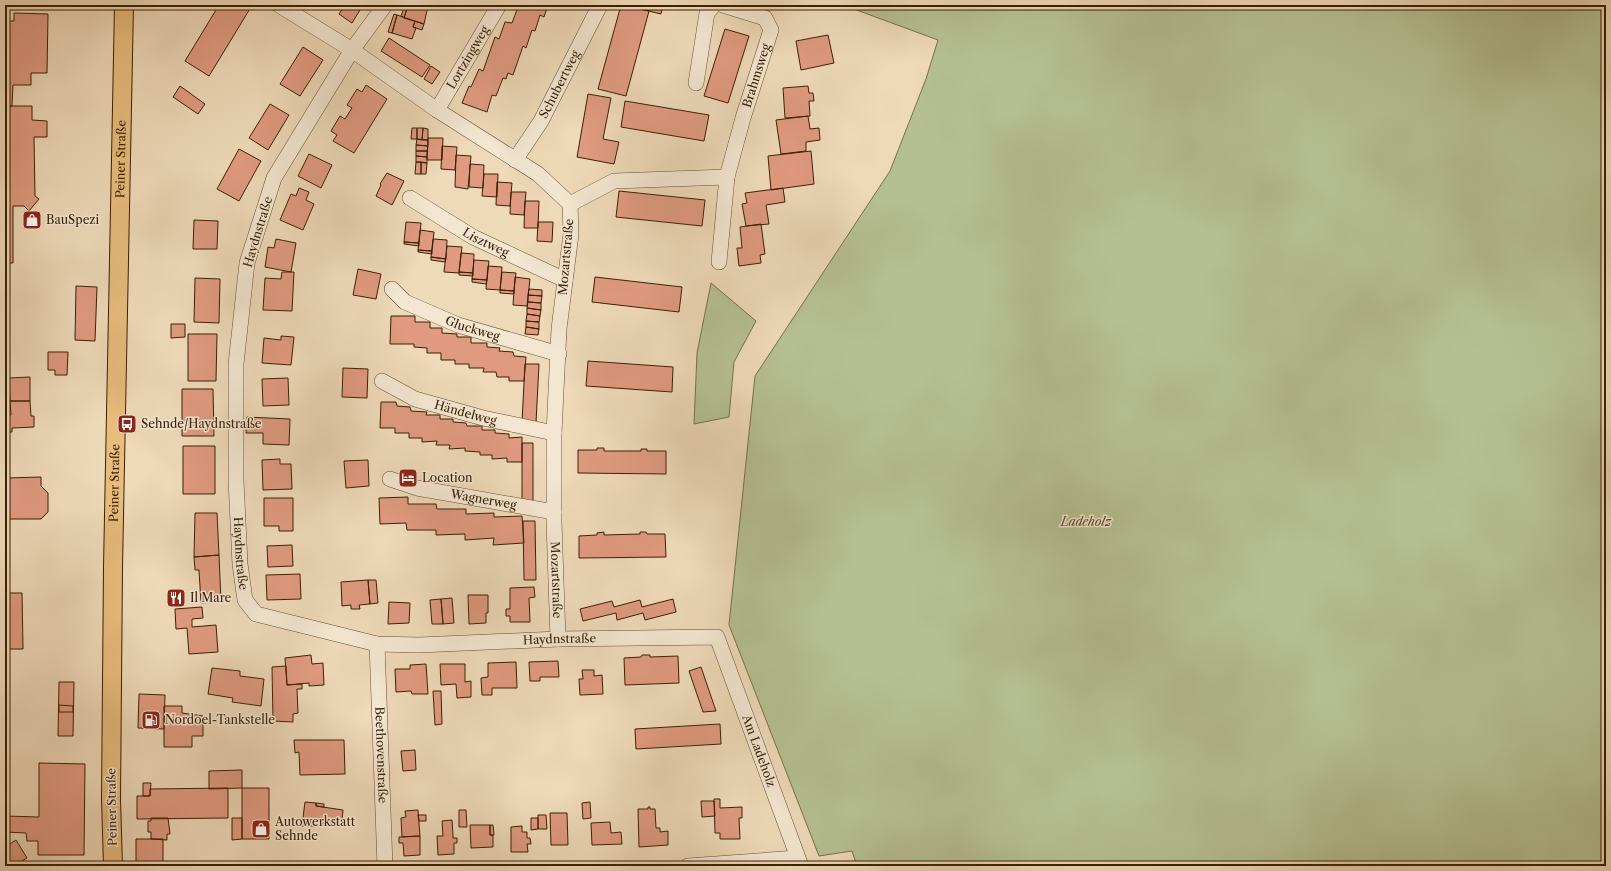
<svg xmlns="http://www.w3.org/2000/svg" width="1611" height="871" viewBox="0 0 1611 871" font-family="'Libre Caslon Text',serif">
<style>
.green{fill:#b5c092;stroke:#78704a}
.building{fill:#e09a81;stroke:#3b2002}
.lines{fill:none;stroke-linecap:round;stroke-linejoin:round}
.minor-casing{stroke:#684e30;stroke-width:16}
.major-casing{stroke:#3b2002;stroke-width:20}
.minor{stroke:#f4e6d1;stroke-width:15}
.major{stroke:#e7bc7c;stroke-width:18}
.labels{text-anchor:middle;stroke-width:3;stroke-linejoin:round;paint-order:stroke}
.street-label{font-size:12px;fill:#3b2002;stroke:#f4e6d1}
.poi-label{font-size:12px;fill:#3b2002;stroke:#f4e6d1;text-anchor:start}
.park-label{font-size:12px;font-style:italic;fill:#5a4826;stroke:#f4e6d1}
</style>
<rect width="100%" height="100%" fill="#eed9b8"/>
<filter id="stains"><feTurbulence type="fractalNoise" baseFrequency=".005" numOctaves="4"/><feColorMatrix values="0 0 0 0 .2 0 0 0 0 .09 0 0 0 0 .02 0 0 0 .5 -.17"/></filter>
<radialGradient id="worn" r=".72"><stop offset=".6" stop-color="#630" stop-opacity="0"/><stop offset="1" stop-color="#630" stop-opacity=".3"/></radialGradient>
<path class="green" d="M843,5H1606V866H857L852,851L819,856L729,625L755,376L890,171L926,79L938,40Z
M711,283L756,321L734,362L729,417L694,424L697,353Z"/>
<path class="building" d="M219,5H247L251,7L209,76L185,61Z
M345,5H363L352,23L339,14Z
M405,5H408L404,18L401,16Z
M408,5L428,6L424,24L404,18Z
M425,5H438L437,9Z
M523,5H548L544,17L540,15L535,31L532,30L526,48L523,46L513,75L508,73L506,79L503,78L496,96L492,95L487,112L462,103L469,86L471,87L479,69L483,71L495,37L499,39L505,22L512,23L518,7L521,8Z
M621,5L649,11L626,96L598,89Z
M637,5H663L661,14L636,8Z
M14,13L48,14L47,73H31V85H13L12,106H5V21H14Z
M394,14L397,15L392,33L388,32Z
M397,15L415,21L413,27L416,28L412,39L392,33Z
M415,21L424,24L422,30L413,27Z
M725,29L749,36L728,103L704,96Z
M828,35L834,63L801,70L796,41Z
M389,38L430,65L422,77L381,51Z
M303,47L323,60L300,96L280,84Z
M431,66L440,72L432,84L424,79Z
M366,85L387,99L354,153L333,141L337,135L331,131L340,116L345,119L352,108L347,105L357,89L362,92Z
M180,86L205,104L198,114L173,97Z
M808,86L809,93H813L814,101H809L810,116L785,118L783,88Z
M588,94L611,98L603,139L619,142L614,164L577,157Z
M625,101L709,115L704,141L621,127Z
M270,104L289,115L268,150L249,138Z
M5,106H32V120L47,121V137H34L35,196L39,199L29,211L24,206H13V263H5Z
M808,116L810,129L819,128L820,140L806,142V151L781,154L776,120Z
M412,128H417V139H411Z
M417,128H423L422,140L417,139Z
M423,128L428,129V140H422Z
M428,138H443L442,160H427Z
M417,139L428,140V146L416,145Z
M416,145L428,146L427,151H416Z
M442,146L457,147L455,170L441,169Z
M239,149L261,161L239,201L217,189Z
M416,151H427V157L416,156Z
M811,151L814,184L771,190L768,156Z
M309,154L332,165L321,188L298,176Z
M456,155L471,156L468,189L455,187Z
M416,156L427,157V163L416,162Z
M416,162H421V174H415Z
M421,162L427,163L426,174H421Z
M470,164L484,165L483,188L469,187Z
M387,173L404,181L392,205L376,196L381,185L380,184Z
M484,174H498L497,197L482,196Z
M497,182L512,183L510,206L496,205Z
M299,188L309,192L306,200L314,204L303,230L280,220L291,194L296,196Z
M783,188L785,202L766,205L769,224L746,226L742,204L747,203L745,193Z
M619,191L705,200L702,226L616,217Z
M511,192H526L524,215L510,214Z
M525,201H539L538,228H524Z
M194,220L218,221L217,249H193Z
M406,222L421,223L419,243L404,242Z
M538,222H553L552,242L537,241Z
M761,224L765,254L760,255L761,263L739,266L737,248H742L740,227Z
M420,230L434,232L432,251L418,250Z
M276,239L296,243L291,272L265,267L268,247L274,248Z
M433,239L447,240L446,259L431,257Z
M404,242L419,243V246L404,244Z
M447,246L462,247L459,273L444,272Z
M418,250L432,251V254L418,252Z
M461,253L474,254L473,273L459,272Z
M431,257L446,259L445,262L431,260Z
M474,260L489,261L487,280L472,279Z
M488,266L502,267L500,290L486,289Z
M358,269L381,274L376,299L353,295Z
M282,272H294L292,311L263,310L265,278L281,279Z
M459,272L473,273V276L459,275Z
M502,272L516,273L514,291L500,290Z
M515,277L530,279L527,306L513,305Z
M595,277L682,287L679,312L592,302Z
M195,278L220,279L219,323L194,322Z
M472,279L487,280L486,284L472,282Z
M76,286L97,287L95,341L75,340Z
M529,289L542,290V296L528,295Z
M500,290L514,291V294L500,293Z
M528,295L542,296L541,303L528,302Z
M528,302L541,303V310L527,308Z
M527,308L541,310L540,316L527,314Z
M527,314L540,316L539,322L526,321Z
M391,316H415V322H430V328H442V333L457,334V337H471V343H487V347L500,348L499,351L513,352L514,356L526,357L524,381H509V377H497L496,372H483L484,368H469V364H455V360H441V353H427V348L414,347V344H390Z
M526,321L539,322V329L526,327Z
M171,324H185V337L171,338Z
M526,327L539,329L538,335L525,334Z
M188,334H217L216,381H188Z
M281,336L294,337L291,365L262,363L264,338L281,340Z
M48,352H68L67,375H55V370H48Z
M588,361L673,367L672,392L586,386Z
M525,364H539L536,423L522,422Z
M343,368L368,369L367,398L342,397Z
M30,377V401H10L9,378Z
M288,378L289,405L263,406L262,379Z
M182,389H213L214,436H182Z
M10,401H30L31,416H34V427L12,428V432H5V415H11Z
M381,402H396L397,406L410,407L411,411L427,412L426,415H440V419H453V422L466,423L467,426H482V430H495V433L509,434V438L522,437V462H507V458L492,459V455H480V452L465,451V448L449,449L450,445H436L437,441L422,442V438H409V433H395V428H380Z
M247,417L290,419L289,445L263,444V433H246Z
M522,443H533V501H522Z
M183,446H215V494H183Z
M597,448H604V451H641V449H647V451H666V474L578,473V450H597Z
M280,459V464H291L292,489L263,490L262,460Z
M368,460L369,486L346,488L344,461Z
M41,477V486L48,493V512L41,519H5V478Z
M408,497V504H436L437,509H466V514L494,513V517L522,516L524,543L493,545L494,538L465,540V534L436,535V530H407L406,523L380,524L379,498Z
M264,498H293V531H279V526H264Z
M195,513H217L219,555L194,557Z
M523,521H535L536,580H524Z
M604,532V535L640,534V532H646L647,534H665L666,557L579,558V536L597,535V533Z
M292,545L293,566L268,567L267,546Z
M219,555L221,602L201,603L199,570H195L194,557Z
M300,574L301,599L267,600L266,575Z
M368,580L370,604L359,605L360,609H351V605L342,606L341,582Z
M368,580H376L378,603L370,604Z
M534,587L535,597L529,598L530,622H510V616H506V609H510V588Z
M5,593H22L23,649H5Z
M468,595H488V613H486V623L469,624Z
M452,598L454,623L443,624L441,599Z
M441,599L443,624H432L430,600Z
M673,599L676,612L645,620L643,613L617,620L616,613L583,621L580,609L612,601L614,607L640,600L642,607Z
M389,602L410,603L409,623L388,624Z
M202,607L203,618L192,619V627L216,625L218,652L189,654L187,628L176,629L175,609Z
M311,655L312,664L323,663L324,685L309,686V683L287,685L285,658Z
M642,655H650V657L678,656L679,683L625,685L624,658L641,657Z
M558,661L559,677H540V681H530L529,662Z
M516,662L517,688H492V695H482L481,678L488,677V663Z
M426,664L428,694H412L411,691L396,692L395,669H410V665Z
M440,664H465V682L471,681V697L457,698L456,684L441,685Z
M286,666L287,685L302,684V689H297L298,713L293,714V722L273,721L272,667Z
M701,667L716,711L703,712L689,671Z
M212,668L240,671V676L264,679L261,706L232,702L233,698L208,694Z
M582,670H594V676L602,675L603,694L580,695L579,679H583Z
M59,682H74L73,736H58Z
M433,691H441L442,724L435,725Z
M139,694L165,695L164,729L138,728Z
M59,705L73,706V712H59Z
M164,706H182V713L203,716V736H192V747H164Z
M720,724L721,744L636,749L635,729Z
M5,728L9,735L5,738Z
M294,740H344L345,774L300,775L299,752L295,753Z
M415,750L416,770L403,771L401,751Z
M39,763L85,764L84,855H38V841H27L26,833L5,832V816L39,817Z
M242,770V788L209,789V771Z
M143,783H151L150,796H143Z
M228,788V818L137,819V796H150V789Z
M242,788H269V839H242Z
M714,799H720V808L742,807V818H739L740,839H720V833H715Z
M701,801H714L715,816L702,817Z
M305,802L316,803V806L343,810L342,821L324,819V824L321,826H302Z
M590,802L591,818L583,819L582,803Z
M316,803L324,804V807L316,806Z
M648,807H650V809H655L656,828H660V832L668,831V845L639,847L638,809H648Z
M418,810L420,836L402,837L401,818L406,817L405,811Z
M459,810H466L467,827H459Z
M550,813H567L568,845H551Z
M418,815H426V821H419Z
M538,815H546L547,829H538Z
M151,818H168L170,834H167V840L151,839V832H148V821H151Z
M232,818H242V839L232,840Z
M531,818H538V829L531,830Z
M324,819H331L330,826L322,825Z
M452,820L453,835V838H457V843H454V854L438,855L437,836H443L442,821Z
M610,822L611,833L621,832L622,844L592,845L591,823Z
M470,825H490V835H493V847L471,848Z
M490,825H493L494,835H490Z
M522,826V832H527V838H530L531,844H527L528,852H511V827Z
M420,836V855L404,856L403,843H399V837Z
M136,839H163V866H136Z
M16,840L27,858L13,866H5V847Z"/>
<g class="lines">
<defs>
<g id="minor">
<path id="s1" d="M279,5L352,50L437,110L538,174L570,204L571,234L559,329L554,433V522L558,639"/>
<path id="s2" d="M385,5L352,50L274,178L247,263L236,364V480L240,564L245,600L256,614L377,644L419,645L558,639L717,637L801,866"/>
<path d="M696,83L707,13L714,5"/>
<path id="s3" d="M437,110L499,5"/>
<path id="s4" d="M515,160L541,121L600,5"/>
<path id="s5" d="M410,198L473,237L565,280"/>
<path d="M570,204L614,181L727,177"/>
<path id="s6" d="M719,262L727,177L743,118L771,30L765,18L723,5"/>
<path id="s7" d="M392,289L405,302L458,325L559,354"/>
<path id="s8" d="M382,381L415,399L483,418L554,433"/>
<path id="s9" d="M390,479L417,488L554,512"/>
<path id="s10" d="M377,644L385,866"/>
<path d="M688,866L797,858"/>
</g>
<g id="major">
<path id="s11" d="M113,866L111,799L113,567L124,5"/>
</g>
</defs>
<use href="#minor" class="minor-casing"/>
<use href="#major" class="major-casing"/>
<use href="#minor" class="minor"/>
<use href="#major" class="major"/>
</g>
<defs>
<symbol id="shop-square" viewBox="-11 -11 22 22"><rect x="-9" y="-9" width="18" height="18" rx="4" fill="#8f2418" stroke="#f4e6d1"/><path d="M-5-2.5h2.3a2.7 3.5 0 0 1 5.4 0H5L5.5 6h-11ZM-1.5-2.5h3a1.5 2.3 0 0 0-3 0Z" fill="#fff"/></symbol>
<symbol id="bus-square" viewBox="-11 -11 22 22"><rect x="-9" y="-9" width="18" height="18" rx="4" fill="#8f2418" stroke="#f4e6d1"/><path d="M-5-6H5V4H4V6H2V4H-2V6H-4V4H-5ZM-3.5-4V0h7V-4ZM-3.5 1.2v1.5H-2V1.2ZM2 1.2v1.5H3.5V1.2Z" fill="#fff"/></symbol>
<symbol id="hotel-square" viewBox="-11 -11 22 22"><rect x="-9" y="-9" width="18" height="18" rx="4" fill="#8f2418" stroke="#f4e6d1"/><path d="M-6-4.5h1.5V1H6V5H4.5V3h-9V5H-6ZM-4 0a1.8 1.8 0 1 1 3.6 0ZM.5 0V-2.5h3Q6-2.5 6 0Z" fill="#fff"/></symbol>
<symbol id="restaurant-square" viewBox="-11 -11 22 22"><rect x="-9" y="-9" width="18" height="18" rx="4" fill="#8f2418" stroke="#f4e6d1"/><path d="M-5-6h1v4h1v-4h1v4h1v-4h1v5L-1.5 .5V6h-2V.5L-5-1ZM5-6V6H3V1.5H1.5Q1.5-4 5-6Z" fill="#fff"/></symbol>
<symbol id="fuel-square" viewBox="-11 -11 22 22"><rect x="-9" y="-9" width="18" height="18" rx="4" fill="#8f2418" stroke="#f4e6d1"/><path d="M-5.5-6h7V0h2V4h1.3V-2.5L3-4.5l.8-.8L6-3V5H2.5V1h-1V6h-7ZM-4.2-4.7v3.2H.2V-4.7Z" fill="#fff"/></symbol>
</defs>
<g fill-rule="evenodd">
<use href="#shop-square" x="21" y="209" width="22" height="22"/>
<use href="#bus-square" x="116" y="413" width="22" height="22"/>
<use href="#hotel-square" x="397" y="467" width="22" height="22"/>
<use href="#restaurant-square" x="165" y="587" width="22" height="22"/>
<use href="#fuel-square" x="140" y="709" width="22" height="22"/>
<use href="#shop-square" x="250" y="818" width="22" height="22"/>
</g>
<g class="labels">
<g class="street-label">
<text dy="4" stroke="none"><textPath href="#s3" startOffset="61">Lortzingweg</textPath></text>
<text dy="4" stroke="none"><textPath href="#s6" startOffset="191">Brahmsweg</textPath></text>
<text dy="4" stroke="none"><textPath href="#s4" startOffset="88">Schubertweg</textPath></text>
<text dy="4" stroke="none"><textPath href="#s11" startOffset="707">Peiner Straße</textPath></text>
<text transform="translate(258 232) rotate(-73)" y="4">Haydnstraße</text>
<text dy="4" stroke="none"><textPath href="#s5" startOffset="88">Lisztweg</textPath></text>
<text transform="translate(566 257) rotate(-85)" y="4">Mozartstraße</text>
<text dy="4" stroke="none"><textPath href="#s7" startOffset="91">Gluckweg</textPath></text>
<text dy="4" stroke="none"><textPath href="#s8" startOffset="90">Händelweg</textPath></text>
<text dy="4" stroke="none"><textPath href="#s11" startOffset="383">Peiner Straße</textPath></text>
<text dy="4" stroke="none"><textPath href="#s9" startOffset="96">Wagnerweg</textPath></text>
<text dy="4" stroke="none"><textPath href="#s2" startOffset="586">Haydnstraße</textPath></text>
<text dy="4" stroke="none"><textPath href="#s1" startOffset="730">Mozartstraße</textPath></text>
<text dy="4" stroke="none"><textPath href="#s2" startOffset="958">Haydnstraße</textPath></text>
<text dy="4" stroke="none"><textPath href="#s2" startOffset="1237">Am Ladeholz</textPath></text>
<text dy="4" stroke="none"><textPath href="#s10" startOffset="111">Beethovenstraße</textPath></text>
<text transform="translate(112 807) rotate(-91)" y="4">Peiner Straße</text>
</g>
<g class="poi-label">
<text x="46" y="224">BauSpezi</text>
<text x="141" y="428">Sehnde/Haydnstraße</text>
<text x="422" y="482">Location</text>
<text x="190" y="602">Il Mare</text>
<text x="165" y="724">Nordoel-Tankstelle</text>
<text x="275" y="826">Autowerkstatt<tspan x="275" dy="14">Sehnde</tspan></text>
</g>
<g class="park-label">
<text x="1086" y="526">Ladeholz</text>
</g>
</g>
<rect width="1611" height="871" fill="none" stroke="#eed9b8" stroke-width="20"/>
<rect x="6" y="6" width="1599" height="859" fill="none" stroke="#3b2002" stroke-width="2"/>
<rect x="10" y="10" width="1591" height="851" fill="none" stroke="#3b2002"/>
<rect width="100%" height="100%" filter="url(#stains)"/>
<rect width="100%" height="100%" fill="url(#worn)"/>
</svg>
